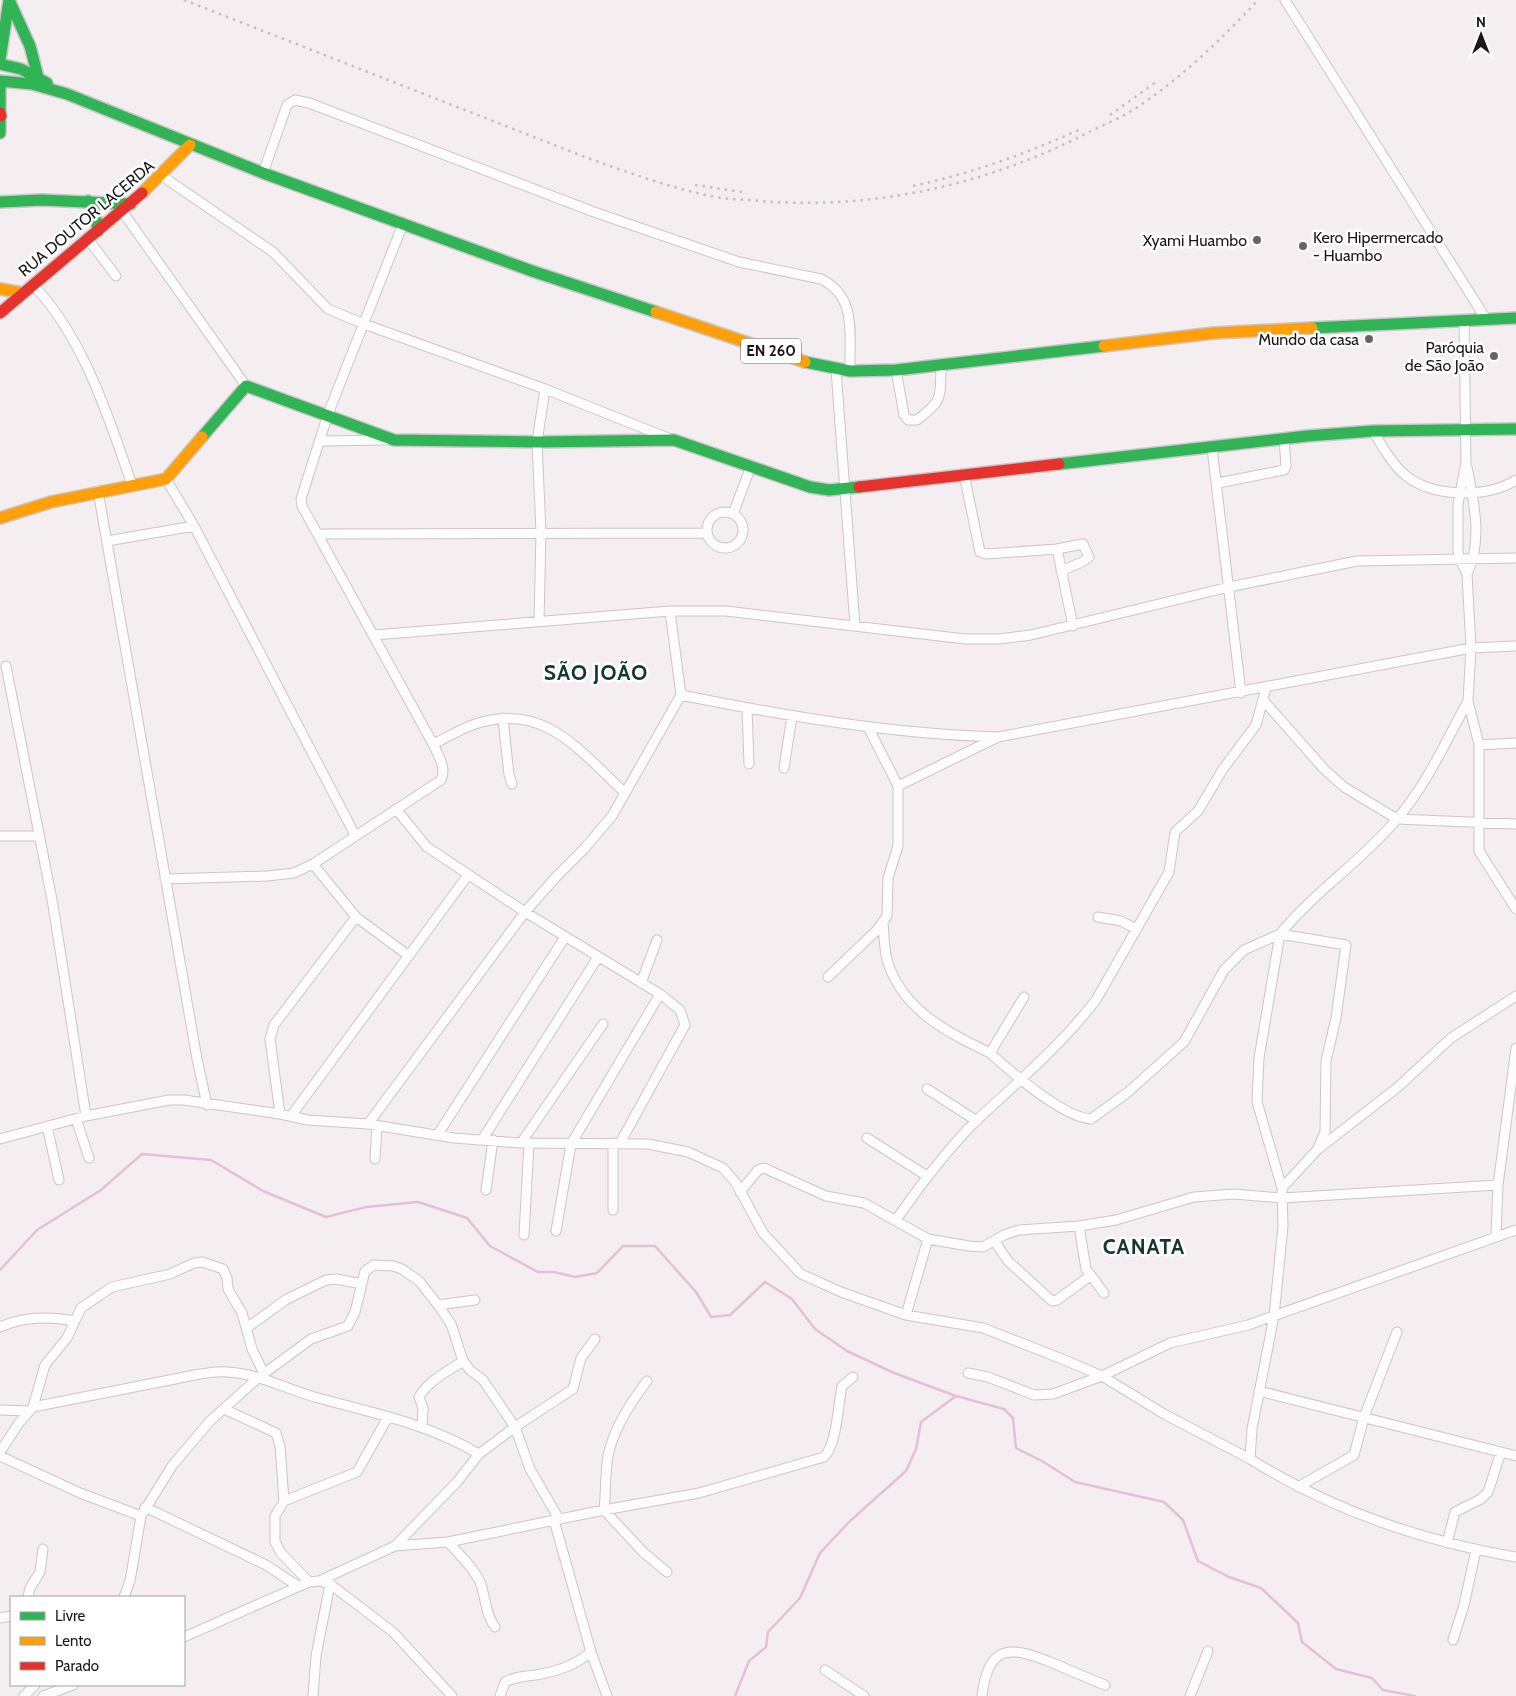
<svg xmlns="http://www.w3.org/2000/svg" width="1516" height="1696" viewBox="0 0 1516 1696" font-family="Cabin,sans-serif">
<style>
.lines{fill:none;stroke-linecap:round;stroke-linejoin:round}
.stream{stroke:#e4c0d5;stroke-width:2.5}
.street-casing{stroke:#cbc6c9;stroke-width:11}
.fast-casing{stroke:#cbc6c9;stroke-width:14}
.slow-casing{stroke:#cbc6c9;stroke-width:14}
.jam-casing{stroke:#cbc6c9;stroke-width:14}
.street{stroke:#fdfcfd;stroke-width:9}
.fast{stroke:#30b455;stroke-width:11}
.slow{stroke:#ff9f0a;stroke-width:11}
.jam{stroke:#e5322d;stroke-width:11}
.rail{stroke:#c2c0c1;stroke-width:2.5;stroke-dasharray:2.5 5;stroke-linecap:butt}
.poi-dot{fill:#676265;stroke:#fff;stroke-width:2}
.labels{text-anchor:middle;stroke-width:5;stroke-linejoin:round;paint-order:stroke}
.shield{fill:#fff;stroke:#5f5d5e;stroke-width:1}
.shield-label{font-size:15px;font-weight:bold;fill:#1b1719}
.street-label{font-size:16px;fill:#1b1719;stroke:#fff}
.poi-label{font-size:16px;fill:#1b1719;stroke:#fff;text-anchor:end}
.district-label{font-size:21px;font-weight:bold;letter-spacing:1px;fill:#143736;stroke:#fff}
</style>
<rect width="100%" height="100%" fill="#f4eef1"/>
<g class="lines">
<path class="stream" d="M0,1270L37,1230L101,1190L142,1154L211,1160L263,1191L326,1217L366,1207L418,1202L467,1218L490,1246L538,1272H554L575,1277L597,1273L623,1246H655L696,1292L711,1317L730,1315L765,1282L792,1299L815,1329L847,1351L894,1373L956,1396L1004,1409L1013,1418L1016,1448L1042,1461L1075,1482L1164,1502L1183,1520L1198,1561L1229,1577L1261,1588L1298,1623L1302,1642L1336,1669L1372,1678L1383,1690L1415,1696
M735,1696L749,1661L766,1647L768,1632L800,1598L820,1553L850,1521L906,1471L916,1449L921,1422L956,1396"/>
<defs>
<path id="street" d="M1285,0L1486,319
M263,173L287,105L295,100L309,103L594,212L739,262L821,279C858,297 849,336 850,371
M162,176L273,252L328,309L364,324L545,389L668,438
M122,211L246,386
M88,239L116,276
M33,285C83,336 109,418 132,485
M1464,320L1466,462L1458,504V550L1459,558L1467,574L1471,648L1468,701L1479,745V851L1516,909
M836,370L855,626
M896,370L904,415L908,420H917C944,400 940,397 941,365
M1373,431C1382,446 1392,464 1405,475C1433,498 1487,498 1516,480
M320,441L387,440
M1212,448L1241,693
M964,474L980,552L986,554L1057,549L1073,626
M166,479L194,526L355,835
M1218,483L1284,470L1286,466L1284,438
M98,491L197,1059L207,1105
M707 530a18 18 0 1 1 36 0a18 18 0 1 1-36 0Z
M733,514L751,466
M320,534L707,533
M107,541L194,526
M1057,549L1083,544L1089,557L1082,562L1061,571
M1467,574C1483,541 1474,502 1467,467
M539,621L541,532L537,442L545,389
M374,635L670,611H726L965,639H999L1031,635L1229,587L1357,561L1516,558
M6,666L53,905L86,1116
M681,695C785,716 892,734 998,737L1471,648L1516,646
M1264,701L1324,769L1344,787L1397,819L1516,824
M1468,701C1446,741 1427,784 1397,819C1362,861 1314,892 1280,934L1259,1058L1257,1102L1282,1188L1283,1226L1274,1316L1252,1429L1250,1459C1332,1510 1421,1541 1516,1557
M747,708L749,764
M503,718L509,775L512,784
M433,744C447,738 460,729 475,724C544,702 578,749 624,792
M1479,745L1516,743
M784,768L792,716
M898,786L996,738
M396,809L427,847L525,912L660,994L680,1010L685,1025L620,1143
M0,836H40
M165,879L267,876L294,873L313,864L441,780C447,768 438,755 433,744L302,506L301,499L328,414L403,224
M356,917L409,956
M1098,917L1121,921L1136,929
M883,922C884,934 884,948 887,960C902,1010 947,1032 990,1053
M828,977L877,930L887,916L888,878L898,846V786L868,727
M641,983L657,940
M1024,997L990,1053C1011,1072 1063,1117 1091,1119L1127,1093L1184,1042L1224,970L1244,950L1280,934L1346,945L1336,1018L1326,1061L1325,1132L1317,1150
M927,1089L977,1121
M280,1114L270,1039L274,1025L356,917L313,864
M291,1116L468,875
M76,1119L89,1158
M368,1124L525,912L556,877L584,849L612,816L681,695L670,611
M47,1126L59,1180
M438,1134L565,937
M867,1138L927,1176
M0,1139L86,1116L169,1100H184L280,1114L308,1120L368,1124L454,1138L521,1143L648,1144L688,1152L723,1168L736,1183L763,1233L801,1274L841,1292L906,1315L983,1328L1062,1359L1102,1376L1164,1414L1250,1459
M482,1140L598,957
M521,1143L603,1024
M613,1143V1210
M375,1159L377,1126
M1282,1188L1317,1150L1398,1087L1451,1038L1516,996
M486,1190L493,1140
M740,1192L758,1170L764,1168L826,1196L864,1203L928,1239L969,1246L983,1247L1004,1235L1019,1230L1079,1226L1116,1220L1194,1197L1234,1194L1282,1198L1498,1185
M896,1220C921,1184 947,1149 978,1119C1019,1081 1062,1044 1096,1000L1169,872L1175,832L1198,811L1223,769L1256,725L1266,688
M1079,1226L1086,1269L1104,1293
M556,1231L571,1144L660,994
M524,1235L529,1143
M1496,1235L1498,1185L1516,1048
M995,1242L1008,1261L1052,1301L1057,1300L1090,1276
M438,1305L475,1300
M906,1315L928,1239
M0,1327C24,1316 48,1316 74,1321
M248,1327L287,1299L326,1280L336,1279L362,1284
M968,1373L988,1377L1034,1395L1053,1394L1102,1376L1170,1343L1248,1325L1516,1230
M647,1381C631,1402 613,1429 608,1456C605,1473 606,1492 604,1510L643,1552L667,1572
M1259,1391L1516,1456
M33,1407L45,1365L67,1338L81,1308L112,1287L170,1274L194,1263L202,1262L223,1269L227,1278L228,1289L242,1313L252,1349L264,1374
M224,1409L276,1433L280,1446L284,1501
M0,1410L29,1411
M422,1426L423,1408L419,1397C429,1380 447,1372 463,1361
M0,1452L19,1423L33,1407L200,1374C209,1373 218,1371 227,1372C258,1373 288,1390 318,1398C374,1413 429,1424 479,1454
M0,1456L80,1493L141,1516
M1298,1487L1354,1455L1364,1417L1397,1332
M145,1507L266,1565L298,1586
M554,1520L591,1652L607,1696
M448,1542C459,1554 473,1567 480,1582C486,1597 485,1614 495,1627
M1447,1543L1455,1512L1481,1499L1488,1492L1501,1452
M395,1546L457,1482L479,1454L515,1427L573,1389L581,1358L595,1339
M319,1581L395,1546L448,1542L604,1510L699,1493L824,1457C837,1445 838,1404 842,1386L853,1377
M309,1582L281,1553L275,1542V1516L284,1501L357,1472L388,1417
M28,1597L30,1588L40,1572L43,1549
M124,1597L130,1581L141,1516L172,1466L210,1421L258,1378L311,1339L348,1326L355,1312L365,1271L374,1265L393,1266L402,1269L419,1281L438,1305L451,1324L463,1361L470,1370L483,1380L515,1427L530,1469L559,1519
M0,1618L11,1616
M184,1637L309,1582L319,1581L330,1584L393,1632L452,1696
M1453,1640L1464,1605L1476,1550
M825,1670L864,1696
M24,1696L35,1685
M43,1696L73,1685
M313,1696L316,1656L330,1584
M500,1696L505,1682C515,1677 525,1676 536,1675C558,1671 574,1666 591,1652
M982,1696C988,1642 1012,1646 1055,1664C1071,1671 1088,1678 1105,1685
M1190,1696L1208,1651"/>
<path id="fast" d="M9,0L30,46L38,77
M0,60L9,0
M0,64L21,69L47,83
M0,81V133
M0,81L32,84L67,94L263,173L532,271L656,312
M88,201L95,214L98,231
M0,202L42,200L131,204
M1312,328L1516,318
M805,362L850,371L896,370L1104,346
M202,437L246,386L394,440L537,442L674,440L810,487L829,490L859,487
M1059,464L1307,436L1373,431L1516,429"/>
<path id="slow" d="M142,193L190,145
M0,289L23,293
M656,312L805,362
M1104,346L1214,333L1312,328
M0,518L51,502L166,479L202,437"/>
<path id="jam" d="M0,113L1,116
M0,313L142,193
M859,487L1059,464"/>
</defs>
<use href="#street" class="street-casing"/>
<use href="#fast" class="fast-casing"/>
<use href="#slow" class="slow-casing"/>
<use href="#jam" class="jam-casing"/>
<use href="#street" class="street"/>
<use href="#fast" class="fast"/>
<use href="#slow" class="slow"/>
<use href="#jam" class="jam"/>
<path class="rail" d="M184,0L585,157C627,172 670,188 715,197C730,200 745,199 760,201C874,210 987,185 1089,132C1103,125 1119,119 1133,110C1178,81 1222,39 1258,0
M1110,115L1159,80
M695,185L742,192
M913,186C973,173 1028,153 1083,128"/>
</g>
<g class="poi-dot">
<circle cx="1257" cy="240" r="5"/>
<circle cx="1303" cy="246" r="5"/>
<circle cx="1369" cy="339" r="5"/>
<circle cx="1494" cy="356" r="5"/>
</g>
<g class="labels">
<rect class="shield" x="741" y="338.5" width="60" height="25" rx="4"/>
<g class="shield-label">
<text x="771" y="356">EN 260</text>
</g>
<g class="street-label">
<text transform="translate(86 218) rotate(-40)" y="6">RUA DOUTOR LACERDA</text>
</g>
<g class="poi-label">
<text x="1313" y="243" text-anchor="start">Kero Hipermercado<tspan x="1313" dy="18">- Huambo</tspan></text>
<text x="1247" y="246">Xyami Huambo</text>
<text x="1359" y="345">Mundo da casa</text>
<text x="1484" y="353">Paróquia<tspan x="1484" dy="18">de São João</tspan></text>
</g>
<g class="district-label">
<text x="596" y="680">SÃO JOÃO</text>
<text x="1144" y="1254">CANATA</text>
</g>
</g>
<rect x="10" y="1596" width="175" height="90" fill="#ffffff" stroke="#a4a2a3"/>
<rect x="20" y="1612" width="25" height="8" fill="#30b455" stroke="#a4a2a3"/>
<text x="55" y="1621" font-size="15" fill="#1b1719">Livre</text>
<rect x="20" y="1637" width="25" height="8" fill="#ff9f0a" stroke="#a4a2a3"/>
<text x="55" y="1646" font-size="15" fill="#1b1719">Lento</text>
<rect x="20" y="1662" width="25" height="8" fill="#e5322d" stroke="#a4a2a3"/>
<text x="55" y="1671" font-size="15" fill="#1b1719">Parado</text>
<g transform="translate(1481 35)" stroke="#ffffff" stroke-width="4" paint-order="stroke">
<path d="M0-4L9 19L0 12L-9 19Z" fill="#1b1719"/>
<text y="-8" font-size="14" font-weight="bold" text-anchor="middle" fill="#1b1719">N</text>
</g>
</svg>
